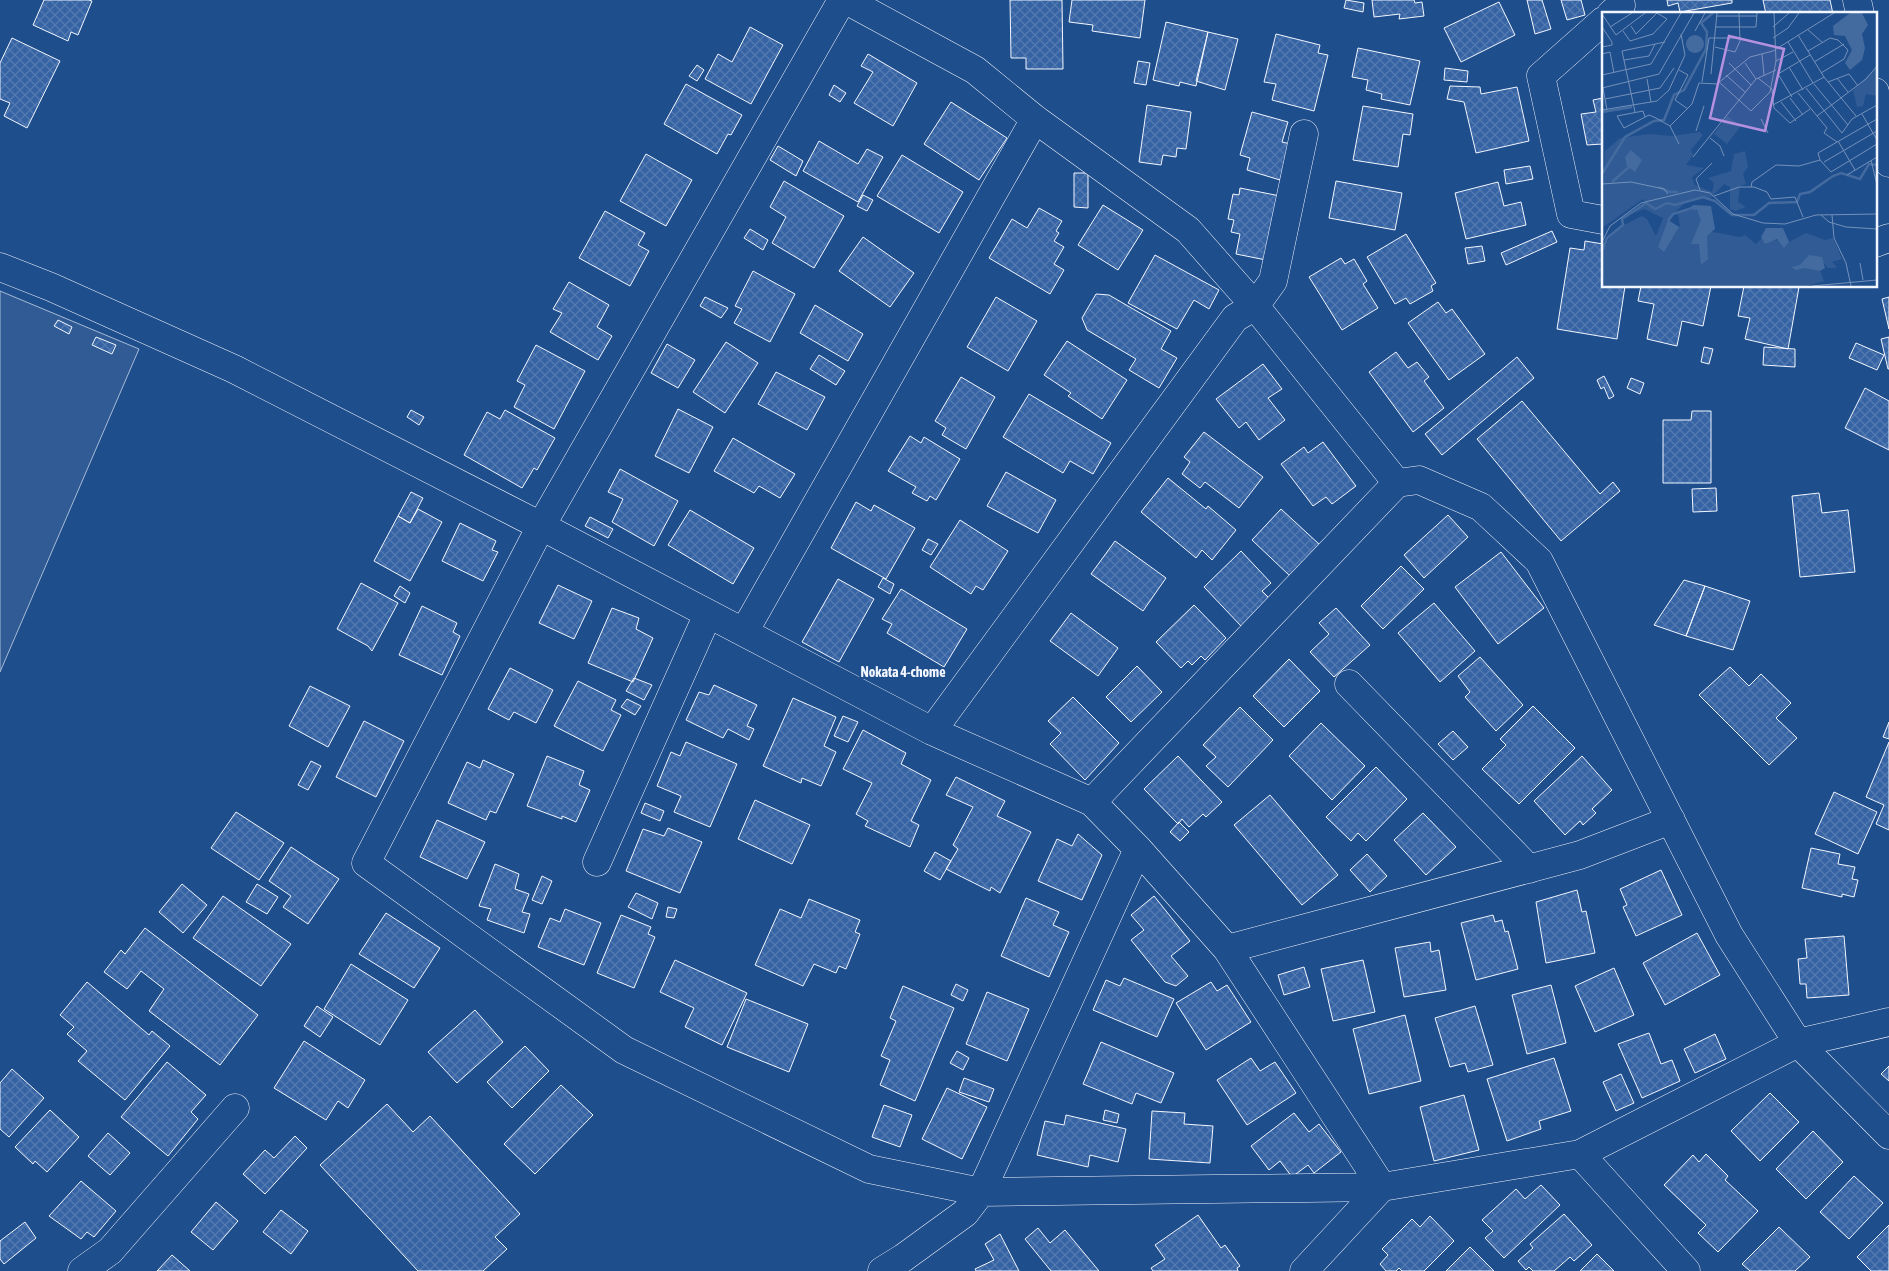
<svg xmlns="http://www.w3.org/2000/svg" width="1889" height="1271" viewBox="0 0 1889 1271" font-family="'Asap Condensed',sans-serif">
<style>
.built{fill:#305b95;stroke:#a8bbd7}
.building{fill:url(#building-cross-hatch);stroke:#f2f6ff}
.lines{fill:none;stroke-linecap:round;stroke-linejoin:round}
.street-casing{stroke:#f2f6ff;stroke-width:29}
.secondary-casing{stroke:#f2f6ff;stroke-width:29}
.street{stroke:#1f4e8c;stroke-width:28}
.secondary{stroke:#1f4e8c;stroke-width:28}
.labels{text-anchor:middle;stroke-width:4;stroke-linejoin:round;paint-order:stroke}
.neighbourhood-label{font-size:14px;font-weight:bold;fill:#f2f6ff;stroke:#1f4e8c}
.inset-river{fill:none;stroke:#446ba0;stroke-width:2.5}
.inset-road{fill:none;stroke:#7391ba;stroke-width:1}
.view{fill:#b691df;fill-opacity:0.15;stroke:#b691df;stroke-width:2.5}
.inset-edge{fill:none;stroke:#f2f6ff;stroke-width:2.5}
</style>
<defs>
<pattern id="building-cross-hatch" width="8" height="8" patternUnits="userSpaceOnUse" patternTransform="scale(1.25)"><rect width="8" height="8" fill="#3563a3"/><path d="M0 0l8 8M0 8l8-8" fill="none" stroke="#537ab1"/></pattern>
</defs>
<rect width="100%" height="100%" fill="#1f4e8c"/>
<path class="built" d="M0,291L139,349L0,672Z"/>
<path class="building" d="M44,0H89L92,1L78,35L71,32L68,41L33,25Z
M1010,0H1062L1063,69H1026V58H1011Z
M1072,0H1145L1140,38L1092,31L1093,25L1069,22Z
M1346,0L1364,3L1363,12L1344,8Z
M1372,0H1414L1415,3L1422,2L1424,16L1399,19L1400,14L1374,17Z
M1527,0H1542L1551,29L1535,34Z
M1561,0H1581L1585,15L1567,20Z
M1667,0H1732V3L1680,12L1678,3L1668,6Z
M1763,0H1830L1833,14H1766Z
M1499,2L1515,35L1461,62L1444,28Z
M1166,22L1208,32L1196,86L1180,82L1179,86L1153,80Z
M750,27L783,45L751,104L705,79L718,54L732,62Z
M1208,32L1238,39L1225,90L1196,81Z
M1276,34L1320,45L1318,53L1328,55L1314,111L1272,100L1276,84L1264,82Z
M12,38L60,61L27,128L4,116L10,103L0,99V63Z
M1358,48L1420,61L1410,105L1381,99L1382,94L1366,90L1368,80L1352,77Z
M868,54L917,83L893,126L854,103L873,72L861,66Z
M1138,61L1150,63L1146,85L1134,83Z
M697,65L704,70L697,81L689,76Z
M1445,68L1468,71L1467,82L1444,80Z
M686,84L742,115L731,135L728,134L717,154L664,124Z
M834,85L846,93L840,102L829,95Z
M1450,86L1480,87L1481,94L1517,87L1529,141L1476,153L1464,102L1447,99Z
M1603,98V149L1602,144L1587,145L1581,114L1596,112L1593,100Z
M951,102L1007,138L979,180L924,144Z
M1147,105L1191,112L1186,149L1177,148L1176,157L1163,155L1161,165L1139,162Z
M1363,106L1413,114L1410,135L1403,134L1398,167L1353,160Z
M1252,112L1288,122L1282,142L1291,144L1280,180L1247,170L1250,158L1240,155Z
M819,141L858,164L867,149L883,157L858,202L803,171Z
M778,146L803,161L796,176L770,160Z
M646,154L692,180L666,226L620,201Z
M902,155L963,192L939,233L877,196Z
M1530,166L1533,179L1506,184L1504,170Z
M1074,173H1088V208L1074,207Z
M784,181L844,216L814,268L772,243L786,217L770,207Z
M1336,181L1402,193L1395,230L1329,218Z
M1498,182L1504,206L1521,202L1526,225L1466,239L1455,193Z
M1240,188L1280,196L1266,260L1236,254L1240,234L1231,232L1234,220L1228,219L1233,194L1239,195Z
M863,195L873,200L867,211L857,206Z
M1103,205L1143,230L1118,270L1078,245Z
M1039,208L1062,221L1056,231L1059,233L1054,241L1064,247L1054,264L1064,270L1050,294L989,258L1012,219L1027,228Z
M605,211L645,233L638,245L649,251L630,286L579,258Z
M750,229L768,240L763,250L744,238Z
M1552,231L1557,242L1506,265L1501,253Z
M1406,234L1436,283L1431,286L1433,291L1410,304L1406,298L1395,304L1367,257Z
M863,237L914,273L890,307L839,271Z
M1585,241L1603,244V286H1625L1617,339L1557,329L1570,248L1584,250Z
M1482,246L1485,261L1468,264L1465,248Z
M1155,255L1219,290L1209,309L1194,300L1177,329L1128,303Z
M1341,258L1345,264L1354,259L1367,281L1363,284L1378,308L1342,330L1309,277Z
M753,271L795,294L770,342L734,323L742,309L735,306Z
M569,282L609,305L597,327L612,336L598,360L550,332L562,313L553,309Z
M1641,286H1711L1703,326L1682,321L1677,346L1647,339L1654,304L1638,301Z
M1744,286L1799,287L1788,349L1745,339L1750,318L1738,316Z
M1096,294L1109,295L1171,331L1161,349L1177,358L1159,388L1129,370L1136,359L1087,330L1082,318Z
M705,297L728,308L721,318L700,306Z
M996,297L1037,321L1008,371L967,347Z
M1889,297V329L1882,299Z
M1438,302L1446,313L1452,309L1485,354L1449,380L1408,323Z
M815,305L863,334L848,361L800,333Z
M58,320L72,327L69,334L54,326Z
M96,337L116,345L112,354L92,345Z
M1889,337V369H1888L1881,339Z
M1067,341L1127,380L1102,419L1068,396L1071,393L1044,375Z
M726,342L758,363L725,413L693,392Z
M1856,343L1884,355L1877,370L1849,358Z
M667,344L695,360L678,388L651,373Z
M536,345L585,371L554,429L514,407L525,385L517,381Z
M1704,347L1713,349L1709,364L1701,362Z
M1764,347L1795,349V367L1763,365Z
M1396,352L1408,368L1417,362L1429,377L1424,381L1444,408L1413,432L1369,372Z
M819,355L845,371L836,385L810,369Z
M1517,357L1534,378L1442,455L1425,434Z
M1263,364L1282,389L1268,398L1285,420L1259,440L1246,422L1239,428L1216,399Z
M776,372L825,397L807,430L758,404Z
M1604,376L1614,396L1609,399L1604,387L1601,389L1597,380Z
M961,377L995,397L966,449L942,435L946,428L935,421Z
M1631,378L1644,383L1640,394L1627,388Z
M1865,388L1889,401V450L1845,428Z
M1029,394L1111,443L1093,474L1070,461L1063,473L1003,437Z
M1522,401L1600,494L1613,482L1620,491L1561,541L1477,439Z
M678,409L713,427L689,473L655,456Z
M411,410L424,417L419,425L407,417Z
M505,410L555,438L537,470L534,468L522,488L464,455L487,412L500,419Z
M1692,411H1711V483H1663V420H1691Z
M1204,432L1263,477L1239,508L1205,482L1200,488L1182,474L1190,462L1184,457Z
M910,436L921,443L924,437L960,459L936,500L930,496L927,501L912,493L916,487L888,471Z
M733,438L795,474L780,498L759,486L754,493L714,471Z
M1323,442L1356,486L1332,504L1326,497L1313,506L1281,464L1304,447L1308,453Z
M620,469L678,501L654,546L612,522L623,499L608,492Z
M1006,472L1056,500L1038,533L987,506Z
M1168,478L1206,509L1208,506L1236,530L1212,560L1202,550L1196,558L1141,512Z
M1716,488L1717,511L1693,512L1692,489Z
M411,492L423,498L410,523L398,516Z
M1819,493L1822,513L1848,510L1855,572L1800,577L1792,496Z
M856,502L871,511L874,505L915,528L886,579L831,548Z
M418,509L442,522L410,581L374,561L398,516L410,523Z
M1281,509L1320,545L1290,576L1252,540Z
M690,510L754,548L733,584L668,545Z
M1448,515L1468,537L1424,578L1404,555Z
M590,517L613,529L608,538L585,526Z
M960,520L1008,551L983,590L976,586L971,594L930,567Z
M460,523L496,541L492,550L498,552L483,581L442,561Z
M928,539L938,544L931,555L922,550Z
M1115,541L1166,578L1143,611L1091,574Z
M1241,551L1271,583L1262,591L1271,600L1242,627L1204,587Z
M1501,552L1544,608L1498,644L1455,587Z
M1401,566L1424,589L1383,629L1361,606Z
M883,578L894,584L890,594L878,587Z
M838,579L874,599L839,662L802,642Z
M1684,580L1705,586L1686,636L1654,625Z
M361,583L398,603L372,651L368,646L337,629Z
M558,585L592,601L574,639L539,623Z
M400,586L410,593L405,603L394,596Z
M1705,586L1750,601L1733,650L1686,636Z
M901,589L967,629L944,667L887,633L892,624L882,619Z
M1434,603L1475,651L1440,682L1398,633Z
M1194,605L1226,638L1205,660L1201,656L1192,665L1188,661L1181,668L1156,642Z
M422,606L457,623L453,632L460,636L442,675L399,655Z
M612,608L639,618L636,629L653,638L633,682L588,663Z
M1336,608L1370,645L1334,677L1310,652L1329,634L1319,623Z
M1071,613L1118,648L1098,676L1050,641Z
M1480,657L1523,705L1496,731L1465,697L1470,692L1458,676Z
M1289,659L1320,691L1284,727L1253,696Z
M1137,666L1162,692L1131,722L1106,697Z
M1730,667L1749,686L1761,674L1791,703L1776,718L1797,738L1769,765L1699,695Z
M510,668L553,690L536,723L514,712L509,720L488,709Z
M634,678L652,685L644,700L626,691Z
M578,681L616,700L611,710L621,715L603,751L554,726Z
M714,685L757,705L747,726L754,729L749,740L728,729L723,738L686,720L699,692L709,695Z
M310,686L350,706L328,747L289,726Z
M1073,697L1119,743L1085,780L1050,744L1061,733L1048,721Z
M793,698L836,717L824,746L836,752L821,786L802,778L801,783L763,766Z
M627,699L641,706L635,715L621,707Z
M1533,706L1575,748L1519,804L1482,769L1506,745L1500,739Z
M1240,707L1273,740L1228,787L1206,766L1216,757L1203,745Z
M843,716L858,722L848,742L834,736Z
M364,721L404,741L376,797L336,777Z
M1889,722V739L1883,737Z
M1321,723L1365,766L1332,800L1289,756Z
M863,730L906,753L901,764L931,780L911,821L919,825L910,847L865,826L868,821L856,814L872,783L843,769Z
M1453,731L1468,747L1453,760L1438,744Z
M686,742L737,764L710,827L674,812L681,796L657,786L671,752L680,756Z
M1889,742V830L1876,824L1884,805L1866,797Z
M547,756L584,771L579,785L590,790L576,822L562,816V819L527,806Z
M1178,756L1222,802L1206,817L1203,814L1189,827L1182,819L1178,824L1144,789Z
M1582,756L1612,790L1592,809L1596,813L1583,825L1580,821L1565,835L1534,801Z
M483,760L514,774L496,813L490,811L486,820L448,803L467,762L480,768Z
M311,761L321,766L308,790L298,785Z
M1376,767L1407,799L1366,841L1358,833L1351,841L1326,817Z
M956,777L1005,801L997,816L1031,832L1000,893L991,887L990,891L946,869L958,849L953,845L973,807L946,795Z
M1834,792L1877,812L1858,854L1815,834Z
M1270,795L1338,875L1302,905L1234,825Z
M755,800L810,825L792,864L738,839Z
M645,803L664,811L660,821L641,813Z
M236,812L284,843L259,880L211,848Z
M1423,813L1456,847L1426,875L1394,840Z
M437,820L485,842L467,879L420,857Z
M1179,822L1189,832L1180,841L1170,832Z
M668,828L702,842L680,893L626,871L643,829L664,836Z
M1078,834L1102,855L1082,900L1038,881L1057,839L1072,846Z
M291,847L339,879L308,924L283,907L291,896L269,881Z
M1811,848L1840,854L1838,864L1855,867L1852,879L1858,880L1854,897L1842,894V897L1802,888Z
M935,852L951,861L940,880L924,871Z
M1367,854L1387,876L1370,892L1350,870Z
M495,864L519,874L515,889L529,894L522,912L530,914L524,933L487,920L491,909L479,906Z
M1661,870L1682,915L1636,936L1623,907L1627,905L1620,889Z
M542,876L552,881L542,904L532,900Z
M182,884L207,905L183,933L159,912Z
M257,884L278,897L267,914L246,902Z
M1577,890L1582,912L1586,911L1595,953L1546,963L1536,902Z
M636,893L658,903L652,919L628,907Z
M223,896L291,944L261,986L193,938Z
M1154,896L1190,941L1171,956L1188,976L1176,986L1165,982L1131,940L1144,930L1131,915Z
M1026,898L1059,912L1053,925L1069,932L1049,977L1001,956Z
M809,899L860,920L855,932L860,934L846,969L839,966L836,973L814,964L803,986L755,965L780,909L801,918Z
M668,907L677,909L674,918L666,917Z
M565,909L601,923L584,965L538,947L550,918L560,922Z
M386,913L440,948L414,988L359,954Z
M621,915L651,927L648,934L655,937L634,988L597,973Z
M1493,915L1495,922L1502,920L1505,932L1508,931L1518,969L1476,980L1461,923Z
M145,928L258,1015L220,1065L149,1011L164,989L141,971L127,989L104,972L121,950L125,954Z
M1697,933L1720,975L1665,1005L1643,963Z
M1844,936L1849,995L1807,998L1806,984H1800L1798,959L1807,958L1805,939Z
M1430,942L1431,952L1439,950L1446,990L1404,997L1395,948Z
M675,960L747,993L722,1045L685,1027L694,1008L660,992Z
M1363,960L1375,1012L1333,1021L1321,969Z
M351,964L408,1000L380,1045L324,1009Z
M1304,967L1310,987L1284,995L1278,975Z
M1614,968L1634,1015L1595,1032L1575,986Z
M1124,978L1174,999L1157,1037L1093,1010L1106,980L1120,986Z
M87,982L149,1035L152,1031L170,1046L125,1100L78,1061L87,1051L67,1034L74,1027L60,1015Z
M1211,982L1217,991L1227,985L1251,1022L1206,1050L1176,1003Z
M956,984L968,990L963,1001L951,995Z
M1551,985L1566,1043L1527,1054L1512,995Z
M903,986L954,1008L915,1101L880,1085L890,1060L881,1056L896,1021L890,1018Z
M987,992L1029,1009L1007,1061L966,1044Z
M746,999L808,1024L789,1072L727,1047Z
M317,1006L333,1017L320,1037L304,1026Z
M1475,1006L1493,1065L1468,1072L1465,1063L1450,1067L1435,1018Z
M475,1010L503,1042L457,1083L428,1052Z
M1405,1015L1421,1081L1369,1094L1353,1029Z
M1649,1033L1661,1064L1672,1060L1680,1081L1642,1098L1618,1044Z
M1715,1034L1726,1059L1695,1073L1684,1049Z
M304,1041L365,1080L348,1108L338,1101L326,1120L274,1088Z
M1101,1042L1174,1073L1161,1103L1136,1093L1132,1104L1083,1084Z
M525,1046L549,1071L512,1108L487,1082Z
M957,1051L969,1058L963,1070L950,1063Z
M1251,1058L1260,1071L1275,1062L1296,1093L1247,1125L1217,1080Z
M1554,1058L1571,1111L1539,1121L1541,1129L1507,1141L1487,1079Z
M167,1062L206,1095L191,1112L198,1119L168,1156L121,1117Z
M1889,1066V1081L1881,1074Z
M12,1069L44,1098L9,1137L0,1129V1083Z
M1621,1074L1634,1103L1616,1111L1603,1082Z
M964,1078L994,1089L989,1102L959,1092Z
M561,1085L593,1115L535,1174L504,1144Z
M947,1088L987,1107L962,1159L922,1139Z
M1770,1093L1799,1122L1760,1161L1731,1131Z
M1464,1095L1479,1150L1434,1161L1420,1107Z
M387,1104L413,1132L430,1116L520,1214L495,1237L507,1249L483,1271H418L320,1165Z
M884,1105L912,1115L900,1147L872,1137Z
M50,1110L79,1137L47,1172L35,1161L33,1164L15,1147Z
M1105,1110L1119,1114L1117,1123L1103,1120Z
M1152,1111L1185,1113L1184,1124L1213,1126L1210,1163L1149,1159Z
M1294,1113L1309,1132L1319,1124L1341,1152L1314,1173L1308,1165L1292,1177L1280,1161L1269,1170L1251,1146Z
M1066,1115L1126,1129L1118,1162L1090,1155L1088,1167L1037,1155L1045,1121L1064,1125Z
M1813,1131L1843,1162L1806,1199L1776,1169Z
M108,1133L130,1153L110,1175L88,1156Z
M295,1136L307,1148L265,1194L243,1174L265,1150L274,1158Z
M1706,1154L1728,1176L1725,1180L1758,1211L1718,1252L1698,1233L1706,1225L1664,1185L1693,1155L1699,1162Z
M1854,1176L1883,1203L1849,1239L1820,1212Z
M81,1181L116,1211L94,1237L87,1232L81,1239L49,1216Z
M1541,1185L1560,1205L1504,1258L1485,1238L1493,1231L1482,1220L1516,1189L1525,1199Z
M216,1202L238,1221L213,1250L191,1232Z
M281,1210L308,1231L291,1254L263,1232Z
M1564,1214L1592,1245L1574,1261L1570,1257L1554,1271H1533L1529,1267L1526,1270L1518,1261L1533,1248L1530,1244Z
M1198,1215L1221,1248L1225,1245L1240,1266L1237,1268L1238,1271H1153L1151,1268L1165,1259L1155,1245Z
M1430,1216L1454,1241L1424,1271H1402L1399,1268L1396,1271H1386L1380,1264L1388,1255L1382,1249L1412,1219L1420,1227Z
M25,1222L36,1238L4,1264L0,1259V1241Z
M1889,1225V1271H1871L1857,1257Z
M1779,1227L1810,1257L1795,1271H1750L1742,1264Z
M1038,1228L1050,1243L1065,1230L1099,1271H1051L1025,1239Z
M1000,1234L1019,1271H976L975,1269L994,1260L985,1244Z
M1470,1247L1494,1271H1446Z
M1597,1254L1614,1271H1580Z
M172,1255L190,1271H157Z"/>
<g class="lines">
<defs>
<path id="street" d="M842,0L541,526L366,863L624,1050L869,1169L981,1192L1382,1187L1580,1154L1798,1043L1889,1022
M846,0L975,70L1035,119L1188,230L1255,306L1397,483
M1857,0L1860,14
M1611,14L1621,5L1620,0
M1603,21L1541,76L1571,214L1603,220
M1875,92L1889,163
M0,267L51,287L234,369L541,526L932,731L1092,802L1138,849L1227,949L1382,1187
M744,632L1035,119
M1349,684L1529,869
M932,731L1235,318L1255,306L1273,281L1304,134
M1092,802L1397,483L1419,480L1481,507L1539,561L1729,935L1798,1043L1889,1135
M597,862L708,614
M1227,949L1580,855L1671,820
M1580,1154L1686,1271
M82,1271L110,1251L235,1108
M882,1271L903,1258L965,1213L981,1192L1138,849
M1304,1271L1382,1187"/>
<path id="secondary" d="M1875,243L1889,238"/>
</defs>
<use href="#street" class="street-casing"/>
<use href="#secondary" class="secondary-casing"/>
<use href="#street" class="street"/>
<use href="#secondary" class="secondary"/>
</g>
<g class="labels">
<g class="neighbourhood-label">
<text x="903" y="677">Nokata 4-chome</text>
</g>
</g>
<g transform="translate(1602 12)">
<rect width="275" height="275" fill="#1f4e8c"/>
<path d="M125,104L139,114L125,132L112,122Z" fill="#305b95"/>
<path d="M275,55V84L264,82L261,94L255,95L251,78ZM98,120L101,123L89,138L91,143L84,153L102,156L90,165L93,173L110,180L112,171L106,166L129,159L132,142L143,139L146,155L141,162L144,172L138,174L136,190L144,195L133,199L128,197V175L122,172L110,185L84,190L68,205L63,218L78,214L76,202L90,195L99,202L102,230L105,221L111,220L138,225L143,223L154,232L160,226L187,230L204,221L223,228L231,226L240,247L230,250L235,255L232,256H226L220,249L218,258L222,269L205,274H0V237L14,217L40,204L45,207L54,224L61,206L42,197L27,203L38,193H47L41,187L0,216L3,139L18,126L48,122L70,124Z" fill="#305b95"/>
<path d="M248,1H260L266,13L260,22L263,36L260,48L248,58L243,51L250,38L243,24L232,23L231,14ZM84 32a9 9 0 1 1 18 0a9 9 0 1 1-18 0ZM29,138L40,148L33,160L25,154L23,145ZM92,193L109,194L113,217L105,224L106,247L99,253L97,232H89L99,208L95,198L85,197ZM66,208L77,215L62,240L56,235ZM164,216H181L187,230L182,236L175,227L163,232L159,225ZM207,243L220,245L223,256L218,259L202,256L194,258L189,255L198,253Z" fill="#446ba0"/>
<path class="inset-river" d="M0,100L30,95M0,162L23,125L52,109L62,108L72,83L82,78L104,37L105,20L99,11L111,1M10,170L27,155M57,175L68,180H76M66,209L71,202L87,197M0,239L5,226L21,213L20,207L44,191L53,197L65,191L73,193L101,185L113,189L130,203H152L167,191L195,190L198,182L208,180L231,164L239,161L258,167L267,152L275,153"/>
<path class="inset-road" d="M0,2L14,23L43,1M114,4H155M29,14L34,22L55,1M0,15L10,30V33L0,35M8,15L30,1M113,15H154L155,1M171,15L187,1M205,17L221,31M21,19L28,29L51,22L65,7L55,1M93,19L103,1M196,23L222,65L254,104M171,26L186,16L197,1M186,30L211,71M113,35L133,40L138,29L137,1M206,39L228,26L236,28L246,38L242,47L219,61M0,42L8,40L12,61M160,42L162,63M22,48L47,44L53,32M174,49L191,40M212,50L242,32M127,51L149,73M143,51L154,67M187,55L201,78M77,58L86,63L73,88L86,97M109,62L115,1M176,62L208,43M176,62L190,85M0,63L49,52L79,1M124,63L143,80M156,66L170,77L172,96L188,111L208,97M235,66L246,80M45,67L49,90M100,70L107,26H137M117,70L149,99L168,80L174,49L172,1M226,70L247,62L256,74M212,72L246,113M0,76L57,62L92,1M1,76L5,98M204,76L240,121L250,107L275,93M196,81L225,116L222,121L235,130M188,86L201,103M3,87L58,76L72,56M179,90L194,109M171,93L222,65M0,98L55,89L67,78L83,43L79,22M33,100L20,39L63,30M260,102L275,128M215,104L264,67L275,54M43,105L41,99L15,104L22,116L47,103L54,106L68,114L77,132M159,107L166,121M68,114L90,92L97,71L115,72L148,45L171,39L232,1M94,119L102,94M108,126L118,134L122,144M236,129L253,158M91,145L154,67L174,58M218,148L216,141L275,107M269,148L275,173M222,150L275,119M245,163L275,145M0,172L29,170L62,177L66,182M149,175L150,170L174,153L197,154L218,148L229,160L275,132M98,178L94,167L110,151M112,184L137,175H152L165,180L169,187L193,185L201,205M219,203L227,210L244,215L275,217M230,203L232,226L244,251L249,274M0,230L8,214L39,191L93,178L108,181L131,202L161,211L183,212L214,203L275,202M258,251L261,268M210,274L275,268"/>
<path class="view" d="M127,24L182,37L163,119L108,106Z"/>
<rect width="275" height="275" class="inset-edge"/>
</g>
</svg>
